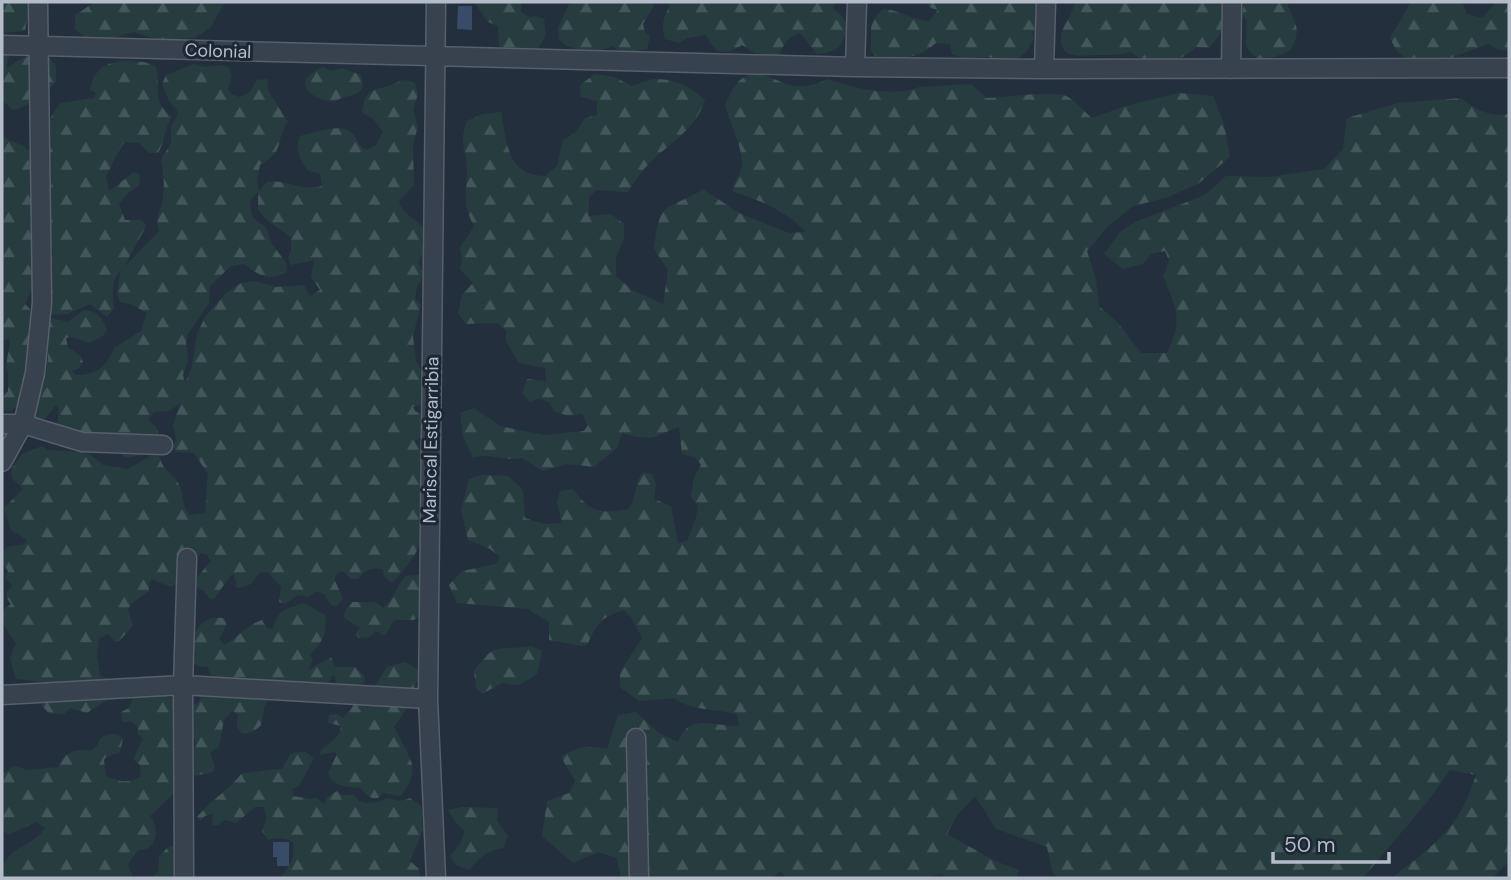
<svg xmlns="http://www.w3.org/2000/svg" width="1511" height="880" viewBox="0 0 1511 880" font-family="'DM Sans',sans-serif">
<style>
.forest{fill:url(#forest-firs);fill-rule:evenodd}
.water{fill:#394c67}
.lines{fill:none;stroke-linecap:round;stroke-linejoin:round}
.minor-casing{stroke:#565f6c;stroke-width:21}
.minor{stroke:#38414e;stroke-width:18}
.labels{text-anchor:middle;stroke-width:6;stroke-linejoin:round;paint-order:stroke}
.street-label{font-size:18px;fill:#b4bcc9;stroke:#1d2633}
</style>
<defs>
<pattern id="forest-firs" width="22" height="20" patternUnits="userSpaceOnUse" patternTransform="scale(1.75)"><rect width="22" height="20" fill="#263c3f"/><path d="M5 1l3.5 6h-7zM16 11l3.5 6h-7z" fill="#435659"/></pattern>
</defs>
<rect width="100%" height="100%" fill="#242f3e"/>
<path class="forest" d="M2,2H30L25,31L2,33Z
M95,2H225L211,27L195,38L159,40L134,32L106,40H89L75,29V15Z
M474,2H522L521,11L528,17L536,16L544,19L546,35L537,50L505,51L499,46L498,26L488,22Z
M570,2H653L654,6L643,24L645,32L650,36L647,49L623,53L612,46C595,55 573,52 559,40L558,28Z
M671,2H835L833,9L840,14L848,25C842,46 840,52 817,54L800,33C781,40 786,47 775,60L762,58L742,45C722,57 716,54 706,35L687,38L679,43L665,39C660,23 665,16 671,2Z
M925,2H1039L1038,23L1032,34L1034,38L1027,51L1016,60L1004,62L989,57L962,58L952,54L950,44L936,43C914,62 902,57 875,56L870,50C874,30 865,25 883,9C901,10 913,21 929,21L938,10L931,8Z
M1075,2H1224L1221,33L1209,48L1196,47C1176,65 1154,70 1131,52C1119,55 1110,55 1098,55C1083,55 1060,61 1061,37C1062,26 1073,14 1075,2Z
M1244,2H1287C1293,24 1304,26 1290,51L1263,61C1241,50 1246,42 1247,21L1242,14Z
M1411,2H1462L1467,14L1482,18L1496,2H1509V52L1500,50L1488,44L1440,62L1406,58L1396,50L1390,38Z
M2,53L9,56L6,69C19,59 30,53 46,54L56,66V82C44,94 29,106 13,110L2,100Z
M124,61L144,62L155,66C162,80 153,97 163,108C165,112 169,114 172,117C164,128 165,142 158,153H149L139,143L125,142C116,152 113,165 106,176L109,191L134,172L140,175L139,185L127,194L119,204L125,220H142L146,226L124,267L159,231C154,217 162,209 163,196C165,183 163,172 161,160L171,143V126L177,116V110L169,101L162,84L166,75L194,64L205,67L222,65L229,68L232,75L228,89L231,94L239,97L249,93L257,80L267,79L268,90L288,122C274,140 287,150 260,165L257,181L259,191L267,182C290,179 298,192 322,186L320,174L307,170C299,158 295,150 300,136C314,133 341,122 352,133C359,140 358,147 367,150L376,145L383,132L374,120L362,112C364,106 363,100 367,96C373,88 380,89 388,86C399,82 402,77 415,83L418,94L413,110L418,126L413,145L414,185L399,201C403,217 420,219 426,233L421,242L425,250L418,262L424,275L417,287L415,298L421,305L413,336L416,361L425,378L422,396L424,403L413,407L415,411L421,414L424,421L422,427L426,430L424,435L415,441L422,454L423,467L420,473L423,488L419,506L421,514L425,520C422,527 422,534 420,542C418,554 401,574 392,583L385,577L382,569C372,567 364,570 358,579H351L344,572H338L334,579L343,598L337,606L331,605L325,595L317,591L308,597L298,595L285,604L279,602L281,587L268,572L259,573L251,584L239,588L235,586L237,581L234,578L235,574L231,575L214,599L209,598L204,591L193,586V582L211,561L207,555L201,553L179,582L171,587L152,579L149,583V591L131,604L128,610L133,626L119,641L115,642L108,634L99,639L97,655L100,675L109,680L110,693L107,700L87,713L70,708L64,714H50L42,706L45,698L43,682L16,679L10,658L16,643L2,622V611L11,604L7,599L6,592L13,586L5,578L8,571L2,562V547L5,551L7,547L24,544L27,540L11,530L4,508L23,489C21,486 17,484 15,481C5,471 17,463 22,454L42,446L47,450L82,452L90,455L103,465L128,469L152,455L160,457C162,471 176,475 180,487C184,497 182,507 190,515L205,513C207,500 206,487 208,474L194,453L176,452L173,447L176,440L173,425L180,404L168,411L154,412L148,419L156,427L160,437C149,448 141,459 124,457L115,448L61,435L57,424L59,409L56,405L45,419L35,422C34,399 57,359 44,341L46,322L51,318L68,322L84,310C97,311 103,318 107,330L104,335L90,343L72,337L66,338L68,347L80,355L83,362L79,368L72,371L75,375C95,376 108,366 114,348L141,331L147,313L130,304L120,302L117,293L121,270C111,280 112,295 114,308L107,317L90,304L67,314L44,315L48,261L52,260L53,250L45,238L38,157L51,134L49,120L60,103L94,98L96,93L90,90C93,71 105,62 124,61ZM258,192V210L268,221L291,237V250L288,258L291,265L314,260L311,277L320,290L310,296L304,285L276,287L254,281L241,283L227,292L205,317L197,334L192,366L185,383L183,375L188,361L186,343L188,334L209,303L210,286L231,266L244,264C261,276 265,281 286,273L287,264L272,244L265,226C252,220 249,213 251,199Z
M323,67L331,71L342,68L361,75C368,100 349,92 334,102C308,98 290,81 323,67Z
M595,74L614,77L632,86C638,84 647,80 654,79C673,78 692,87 705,100C694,133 665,145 644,169C638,176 633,185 628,192L596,190L589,198V216L611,214L624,224V239L616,257V276L632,290L663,304L668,270L654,249C656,237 656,218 666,209C672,204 694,196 703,189L739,213L789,233L806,232C786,211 761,200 733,192C733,182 741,175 742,165C742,144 730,125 725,105C729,97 733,87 739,81C758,64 777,84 796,86C809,87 817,84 828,79C851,88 896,98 919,87L971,84L986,98C1004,98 1053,90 1066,96C1075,100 1084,112 1092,118L1126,106L1179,93L1213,96L1224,124L1230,157L1198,184L1166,198L1133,206L1108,226L1087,251L1096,279L1099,306L1118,323L1141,353H1167C1183,318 1177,310 1163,276L1169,261L1165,251L1151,254L1143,264L1123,269L1104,254L1120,232L1135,222L1205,195L1226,176L1269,177L1324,169L1343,149L1347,118L1398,103L1461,98C1476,110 1489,117 1509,114V864L1507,863L1492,878H1392C1403,868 1415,861 1426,851C1454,827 1464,810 1476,775L1450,770L1431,797L1363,878H1057L1052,870L1047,847L996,829L975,796L956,817L947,834L995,861L1019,870L1016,878H949L941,874L923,878H786L781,871L772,878H621L617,858L598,852L573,863L542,836L547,801L569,793L575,781L561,757C576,747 590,745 607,749L618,715L636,712L660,734L678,742C690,712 713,727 739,726L737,714C717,709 691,711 674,698L639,701L620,687V672L642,638L631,617L624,610C601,618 597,622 588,644L582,646L549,640V622L528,609L457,603L449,585L462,571L496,564L500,557L490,549L468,540L461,510L469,479L482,475L508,476L523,490L525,518L544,524L562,523L557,502L560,491L573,489C590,513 601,514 629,509C637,497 634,483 643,472L652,474L656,484L654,499L671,506L678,543L687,541L696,518L698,506L691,497L694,477L701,465L695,457L682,454L679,427C671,429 665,433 657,436C647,440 632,436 622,433L617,448L594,467L567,464L543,471L522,458C505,462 489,452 473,458L463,436L460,413L474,408L500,426L544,435L584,431L588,425L582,414L568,416L554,411L550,403L540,398L530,402L522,393L527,379L546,381L545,368L519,363L506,341V331L498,323L466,324L458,313L462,295L473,283L460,269L462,259L460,248L474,226C461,201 467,197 467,171C467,150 458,143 467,121L482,114L501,112C507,142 506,175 545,176L557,166L563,140L576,132L585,118L597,115V101L581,97L580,85Z
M2,136C15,145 20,140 33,155L31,164L36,213L32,230L36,257L32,290L25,304L30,309V323L34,329L27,352L32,358L20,403L11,411L2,410V398L8,391V373L6,367L10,340L4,339L2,345Z
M419,575L425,576V593L419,601V616L414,620H394L386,634L383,635L376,631L370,637L358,638L356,633L360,628C347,618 336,621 352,602H376L383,608C393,600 397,587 405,576Z
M304,603L325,615C328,632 322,643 310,655L313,660L308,670L331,657L335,667H355L365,677L364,683C355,685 345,688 336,682L335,676H332L326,687L281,681L274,684L266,696L268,701L264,708L261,725C246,740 233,735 238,714L232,711L224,720L219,747L210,753L215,767L213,772L195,776C190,765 192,756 196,745L195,739L190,741V727L195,716L190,711L192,705L198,703L201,699L199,695L212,678L207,666L200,667L194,663L196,653L192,637C203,622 204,616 224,618L227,624L219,639L224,645C240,637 243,627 262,620L267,628L272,629L279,614L286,609Z
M531,646L542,651L537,674L519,685L502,683L482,694L476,688L474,671C498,639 495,652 531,646Z
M405,662L420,671L408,706L394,727C398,734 411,759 412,764C414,774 408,790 400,796L383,793L378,798C369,799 366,795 361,788C349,786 332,788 328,773L337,754L334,752L320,755L321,750C330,741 339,740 341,726L328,723L329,715L337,714L343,718L353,706L352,701L374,688L387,667Z
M158,693L179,701L176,791L150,816C160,828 157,852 138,850L128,864L133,878H2C2,845 30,851 45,828L36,822L8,835L2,829V774L14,766L28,770L58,767C64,752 76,748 91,751L97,746L100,739C107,733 117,732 123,739L120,752L106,757L104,760L106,776C121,782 128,784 141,776L140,765L133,759L143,738L138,735L137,726L132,722H123L121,712L129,708L134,696Z
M297,752H306L314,758L299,786L292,789L293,796L310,799L317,798L324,804L327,797L337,791L342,795H354L359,801L366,803L377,802L387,798L400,801L410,798L421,806L423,830L410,861L419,869L420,878H281C288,867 297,856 293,842C283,837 279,838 268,840L262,831L266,819L264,807H255L236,823L225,820L218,825H212L213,814L205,816L200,821L197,817C211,800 229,790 242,773C255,773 267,769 282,769L290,754Z
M462,807L498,808L497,821L508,836L503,848C487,851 480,857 469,870L456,865L450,856L460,844L465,831L457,824L448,810Z
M177,844L188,878H151L158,871L159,857L167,848Z"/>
<path class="water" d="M458,6H472V30L457,29Z
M273,842H289V866H277V857H273Z"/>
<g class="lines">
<defs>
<path id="minor" d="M2,45L855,67L1044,69L1509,68
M855,67L857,2
M1044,69L1046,2
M1231,69L1232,2
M2,424H23L82,442L163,445
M2,462L23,424L35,373L42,302L38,2
M2,695L183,685L428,699
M636,738L639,878
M184,878L183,685L187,558
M436,878L428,699L436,2"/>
</defs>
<use href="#minor" class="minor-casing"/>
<use href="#minor" class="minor"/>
</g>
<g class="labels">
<g class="street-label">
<text transform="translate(218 51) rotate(2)" y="6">Colonial</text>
<text transform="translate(431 440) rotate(-89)" y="6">Mariscal Estigarribia</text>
</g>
</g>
<rect width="1511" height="880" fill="none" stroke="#b4bcc9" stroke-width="7"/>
<path d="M1273 852v10h116v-10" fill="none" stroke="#b4bcc9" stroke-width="3.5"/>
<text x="1284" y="852" font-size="21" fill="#b4bcc9" stroke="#1d2633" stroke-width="5" paint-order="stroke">50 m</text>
</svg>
